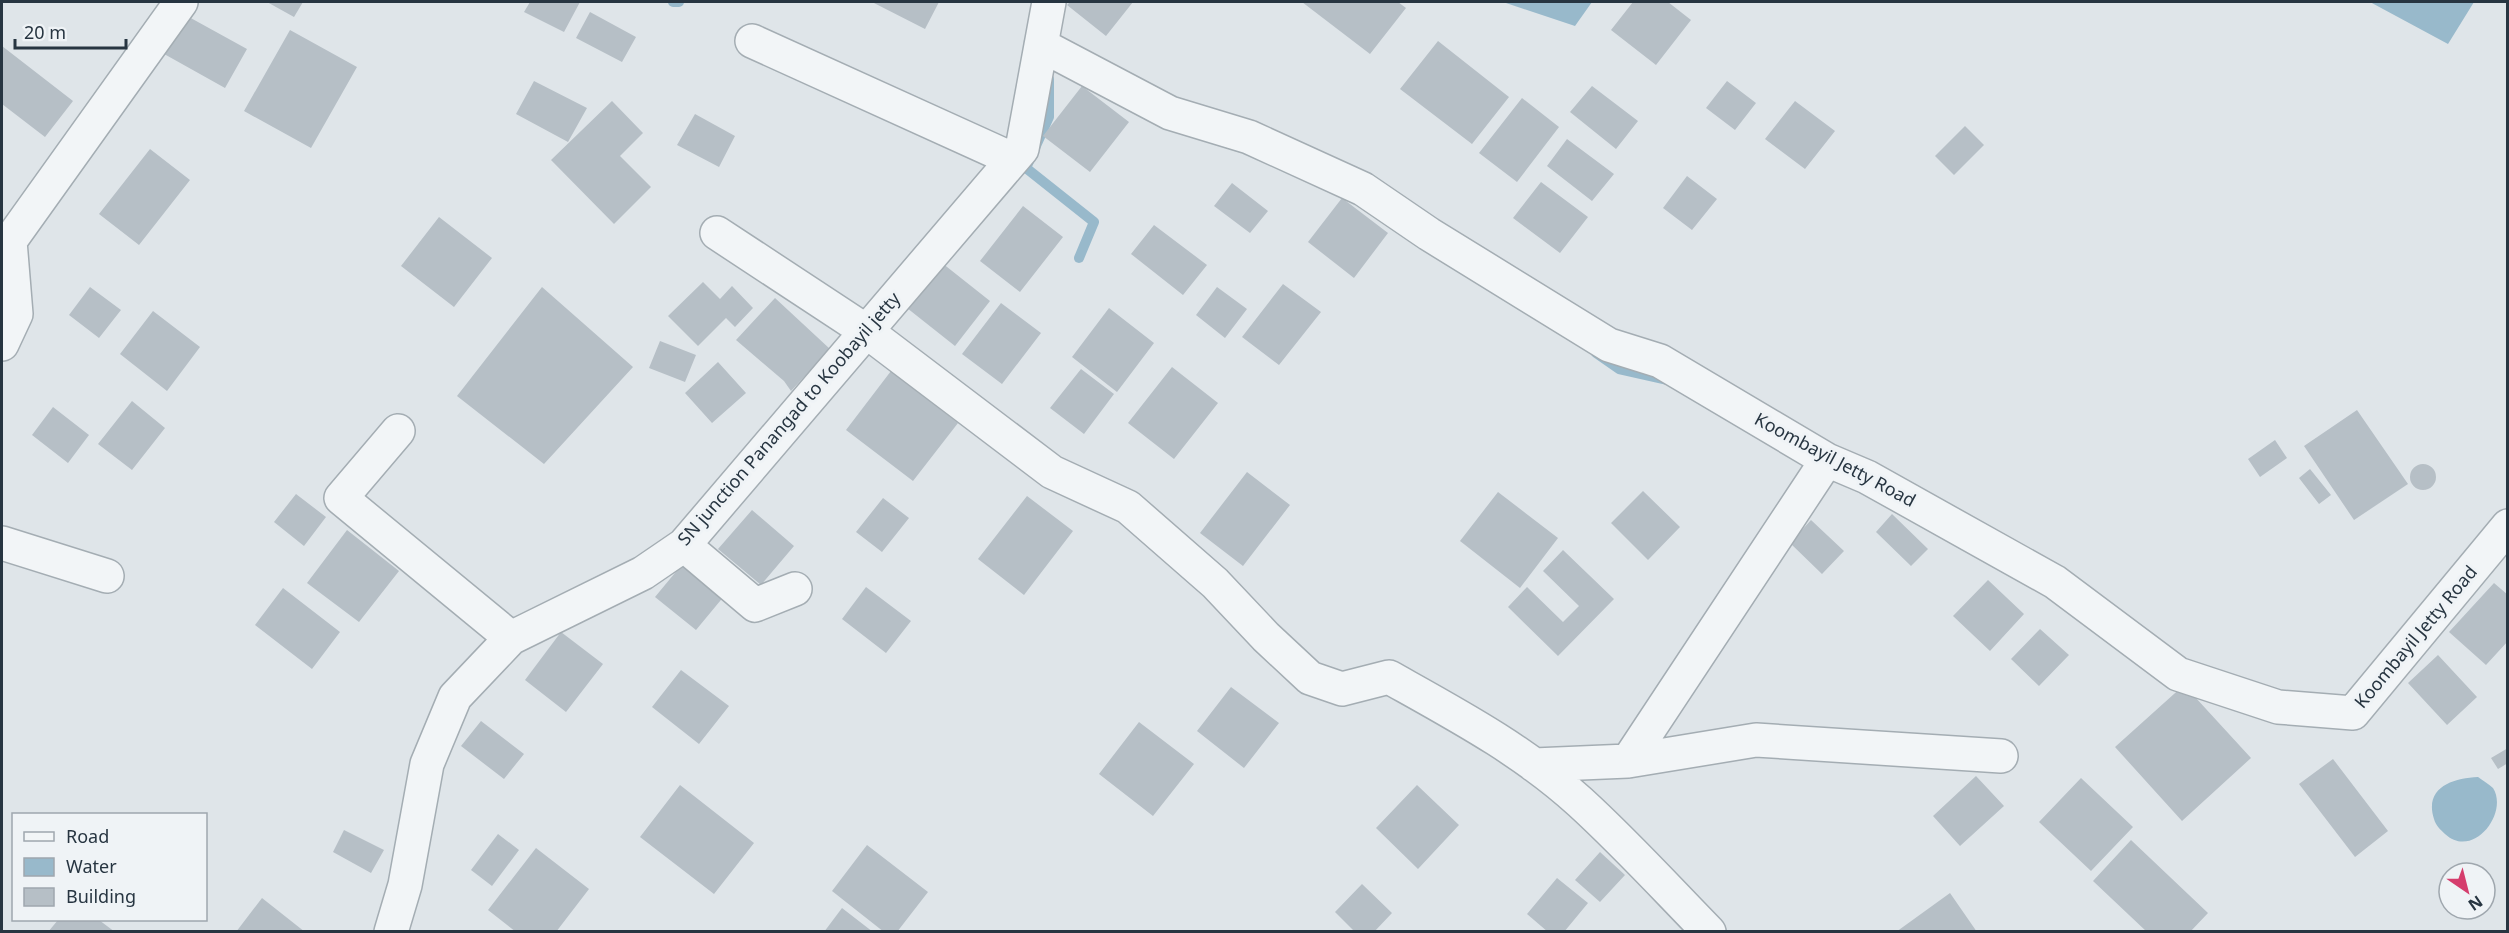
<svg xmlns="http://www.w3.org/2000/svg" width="2509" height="933" viewBox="0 0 2509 933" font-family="'Noto Sans',sans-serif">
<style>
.water{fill:#98b9cb}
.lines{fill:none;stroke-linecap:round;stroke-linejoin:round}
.stream{stroke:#98b9cb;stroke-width:10}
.building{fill:#b6bfc6}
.minor-casing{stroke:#a4adb3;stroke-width:36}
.minor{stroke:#f2f5f7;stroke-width:33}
.labels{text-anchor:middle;stroke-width:6;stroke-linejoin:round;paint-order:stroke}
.street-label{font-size:18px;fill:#273541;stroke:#eff3f6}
</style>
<rect width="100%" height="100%" fill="#dfe5e9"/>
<path class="water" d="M1503,2H1592L1575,26Z
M2370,2H2474L2448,44Z
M2478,777C2483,781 2489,784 2493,788C2509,813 2473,860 2445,834C2440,829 2436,826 2434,819C2424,788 2452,778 2478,777Z"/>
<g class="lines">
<path class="stream" d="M673,2H679
M1049,79V117L1026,168L1094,222L1079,258
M1596,353L1619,369L1668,380"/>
</g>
<path class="building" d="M267,2H303L294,17Z
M530,2H580L564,32L524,12Z
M872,2H939L925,29Z
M1070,2H1133L1106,36L1067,5Z
M1302,2H1398L1406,8L1370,54Z
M1633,2H1668L1691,20L1656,65L1611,30Z
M178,11L247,49L225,88L157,50Z
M590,12L636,37L622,62L576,38Z
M290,30L357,67L311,148L244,111Z
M1438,41L1509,97L1472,144L1400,89Z
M2,46L73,101L45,137L2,104Z
M534,81L587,108L568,142L516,114Z
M1727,81L1756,103L1735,130L1706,108Z
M1082,86L1129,122L1090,172L1043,136Z
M1592,86L1638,121L1616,149L1570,112Z
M1522,98L1559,127L1517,182L1479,153Z
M612,101L643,133L620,156L651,187L614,224L551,160Z
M1795,101L1835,131L1805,169L1765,139Z
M695,114L735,136L719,167L677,145Z
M1965,126L1984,145L1954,175L1935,156Z
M1567,139L1614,174L1592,201L1547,166Z
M150,149L190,180L139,245L99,214Z
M1687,176L1717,199L1692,230L1663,208Z
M1541,182L1588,217L1560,253L1513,218Z
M1232,183L1268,211L1250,233L1214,206Z
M1342,198L1388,233L1354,278L1308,242Z
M1023,206L1063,237L1020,292L980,261Z
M439,217L492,258L454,307L401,266Z
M1154,225L1207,265L1183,295L1131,254Z
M942,263L990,301L955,346L907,308Z
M703,282L720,299L732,286L753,308L735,327L726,318L698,346L668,316Z
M1283,284L1321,312L1279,365L1242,337Z
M90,287L121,310L99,338L69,315Z
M542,287L633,367L544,464L457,396Z
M1217,287L1247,309L1225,338L1196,315Z
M775,298L830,349L791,391L784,381L736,340Z
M1001,303L1041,333L1002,384L962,354Z
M1109,308L1154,343L1117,392L1072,357Z
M153,311L200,347L167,391L120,354Z
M660,341L696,355L685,382L649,368Z
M718,362L746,393L712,423L685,393Z
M1172,367L1218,403L1174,459L1128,423Z
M1081,369L1114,394L1084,434L1050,408Z
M891,371L958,423L913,481L846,430Z
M132,401L165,428L132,470L98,444Z
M53,407L89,435L68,463L32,435Z
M2357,410L2408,484L2354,520L2304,446Z
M2275,440L2287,458L2260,477L2248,459Z
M2410 477a13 13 0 1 1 26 0a13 13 0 1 1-26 0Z
M2310,469L2331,495L2319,504L2299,478Z
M1247,472L1290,505L1243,566L1200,533Z
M1643,491L1680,527L1648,560L1611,523Z
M1498,492L1558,538L1520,588L1460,541Z
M296,494L326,517L304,546L274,522Z
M1027,496L1073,531L1024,595L978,559Z
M883,498L909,518L882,552L856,532Z
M752,510L794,546L761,585L718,549Z
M1892,514L1928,549L1911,566L1876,532Z
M1811,520L1844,551L1822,574L1790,543Z
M347,530L399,571L359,622L307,583Z
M1563,550L1614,599L1558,656L1508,607L1527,587L1563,622L1579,606L1543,571Z
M689,556L730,589L696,630L655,597Z
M1988,580L2024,614L1990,651L1953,616Z
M2494,583L2508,595V641L2486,665L2449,632Z
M866,587L911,621L886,653L842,619Z
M283,588L340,632L312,669L255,625Z
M2040,629L2069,655L2039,686L2011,659Z
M561,632L603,664L566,712L525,680Z
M2438,655L2477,697L2447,725L2408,683Z
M681,670L729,706L699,744L652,707Z
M2184,685L2251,758L2182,821L2115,747Z
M1231,687L1279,723L1244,768L1197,731Z
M481,721L524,754L504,779L461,746Z
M1139,722L1194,764L1153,816L1099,774Z
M2508,748V763L2498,769L2491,758Z
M2333,759L2388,831L2355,857L2299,784Z
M1976,776L2004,806L1960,846L1933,816Z
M2081,778L2133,827L2091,871L2039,822Z
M680,785L754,843L714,894L640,837Z
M1417,785L1459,825L1418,869L1376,828Z
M344,830L384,850L371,873L333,852Z
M498,834L519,850L492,886L471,870Z
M2131,840L2208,913L2190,932H2147L2093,881Z
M867,845L928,892L897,932H884L832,891Z
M536,848L589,889L556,932H516L488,910Z
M1600,852L1625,875L1600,902L1575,880Z
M1557,878L1588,903L1564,932H1548L1527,914Z
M1362,884L1392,913L1374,932H1355L1335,912Z
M1950,893L1977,932H1896Z
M262,898L305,932H236Z
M842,908L873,932H824Z
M58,920H99L115,932H48Z"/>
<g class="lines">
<defs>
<path id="minor" d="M752,41L1012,159
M1041,45L1170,113L1249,137L1363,189L1429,234L1609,345L1660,361L1827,460L1867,477L2055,582L2178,674L2278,707L2353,713L2508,526
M717,233L866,331L1052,472L1128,507L1215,583L1266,637L1310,678L1342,689L1389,677C1455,714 1523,750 1580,802C1625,843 1666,888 1709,932
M2,344L16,314L10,241L181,2
M398,431L341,498L511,638
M2,543L107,576
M684,545L755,605L795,589
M1628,761L1756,740L2001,756
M1534,765L1628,761L1827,460
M391,932L405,885L427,764L455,697L511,638L643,573L684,545L1022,149L1049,2"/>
</defs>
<use href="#minor" class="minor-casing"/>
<use href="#minor" class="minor"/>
</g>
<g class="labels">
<g class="street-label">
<text transform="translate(789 419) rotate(-49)" y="6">SN junction Panangad to Koobayil jetty</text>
<text transform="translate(1835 460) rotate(28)" y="6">Koombayil Jetty Road</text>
<text transform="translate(2416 637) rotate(-50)" y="6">Koombayil Jetty Road</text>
</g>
</g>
<rect width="2509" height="933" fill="none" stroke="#273541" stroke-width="6"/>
<rect x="12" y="813" width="195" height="108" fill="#eff3f6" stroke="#9fa7ae" stroke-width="1.5"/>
<rect x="24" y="832" width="30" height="9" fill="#f2f5f7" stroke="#9fa7ae" stroke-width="1.5"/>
<text x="66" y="843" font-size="18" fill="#273541">Road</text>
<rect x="24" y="858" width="30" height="18" fill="#98b9cb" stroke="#9fa7ae" stroke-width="1.5"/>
<text x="66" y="873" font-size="18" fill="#273541">Water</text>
<rect x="24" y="888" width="30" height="18" fill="#b6bfc6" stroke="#9fa7ae" stroke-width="1.5"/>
<text x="66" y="903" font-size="18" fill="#273541">Building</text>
<g transform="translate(2467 891) rotate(145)"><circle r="28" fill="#eff3f6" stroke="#9fa7ae" stroke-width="1.5"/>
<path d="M0-4.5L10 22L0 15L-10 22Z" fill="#d53d6d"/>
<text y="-9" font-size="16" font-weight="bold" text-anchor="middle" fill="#273541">N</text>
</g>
<path d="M15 39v9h111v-9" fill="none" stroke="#273541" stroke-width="3"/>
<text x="24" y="39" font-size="18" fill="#273541" stroke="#eff3f6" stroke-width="4.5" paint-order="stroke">20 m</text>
</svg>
